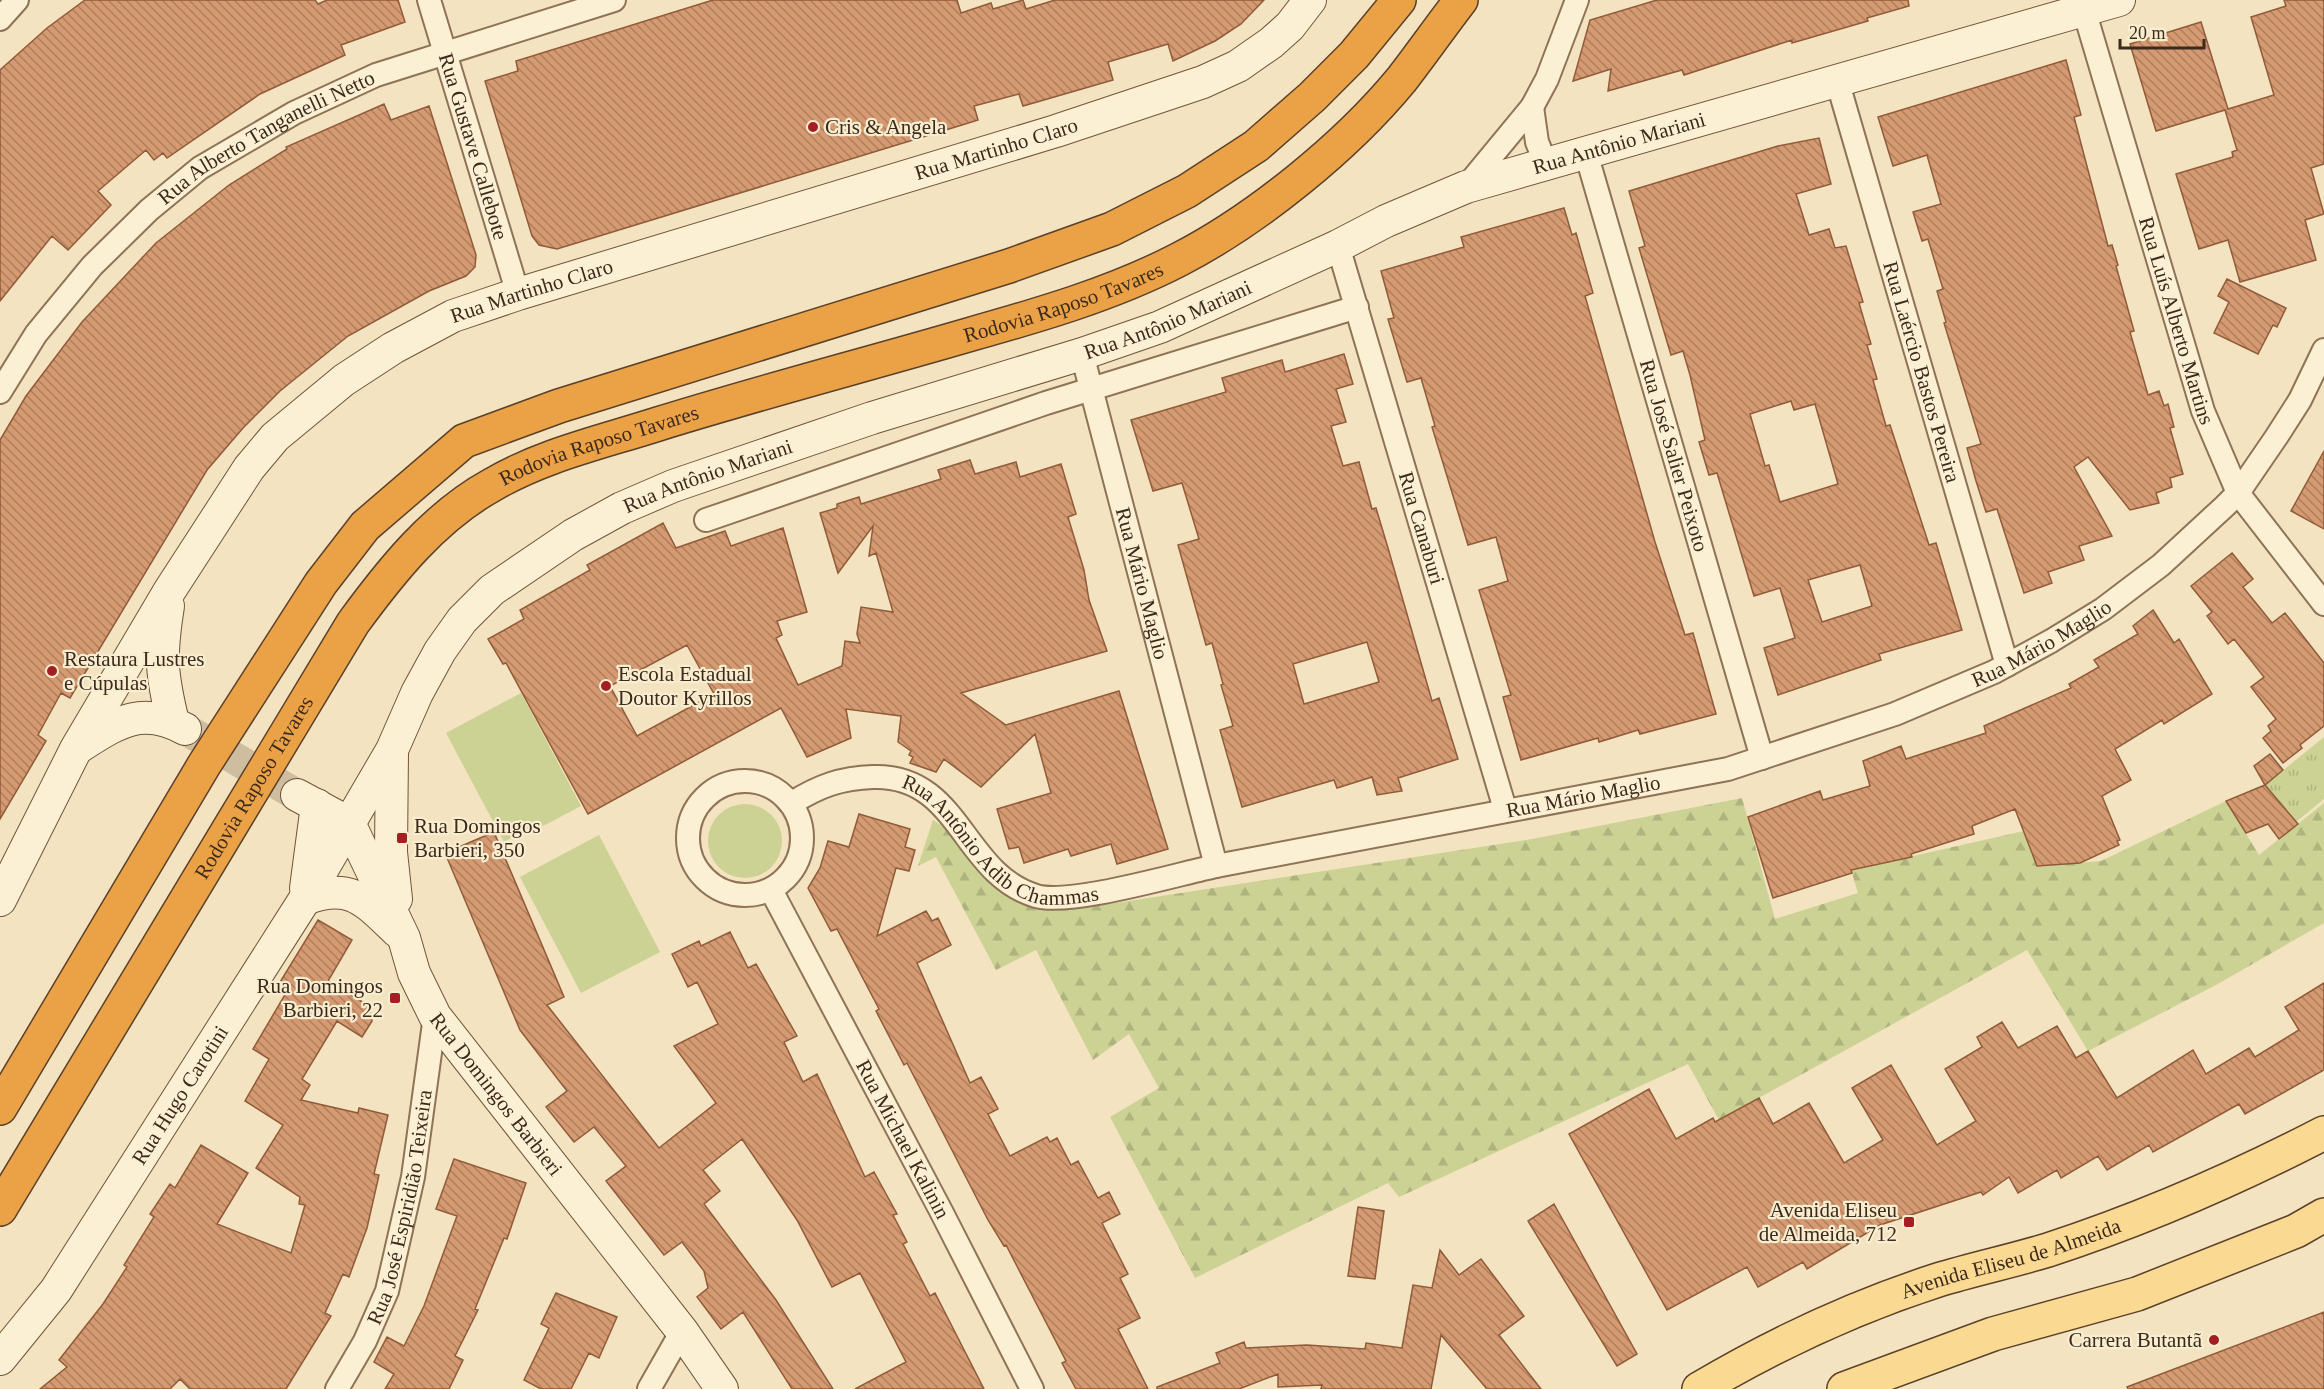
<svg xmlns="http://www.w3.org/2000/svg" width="2324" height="1389" viewBox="0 0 2324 1389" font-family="Georgia,serif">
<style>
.grass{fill:url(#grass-tufts)}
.forest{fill:url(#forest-firs)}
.park{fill:#cbd293}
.building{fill:url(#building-back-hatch);stroke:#905b39;stroke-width:1.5;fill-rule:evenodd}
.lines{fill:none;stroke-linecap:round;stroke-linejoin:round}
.secondary-tunnel{stroke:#cebe9f;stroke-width:32;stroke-dasharray:32 16;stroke-linecap:butt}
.street-casing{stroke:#8e7356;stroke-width:26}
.secondary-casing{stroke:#705439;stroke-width:34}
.primary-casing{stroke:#5b412a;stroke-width:36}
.highway-casing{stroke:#5b412a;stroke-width:36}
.street{stroke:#fcf0d4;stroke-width:22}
.secondary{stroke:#fcf0d4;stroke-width:32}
.primary{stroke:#fad993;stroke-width:33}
.highway{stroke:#eba247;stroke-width:33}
.poi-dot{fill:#a31f21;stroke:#f9edd0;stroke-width:2}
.labels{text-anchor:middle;stroke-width:4.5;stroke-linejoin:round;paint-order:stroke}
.poi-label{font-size:21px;fill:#3c2b1c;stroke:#f9edd0;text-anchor:start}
.street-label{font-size:21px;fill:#3c2b1c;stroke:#f9edd0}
</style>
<defs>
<pattern id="grass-tufts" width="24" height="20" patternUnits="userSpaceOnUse" patternTransform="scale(1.5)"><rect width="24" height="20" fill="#cbd293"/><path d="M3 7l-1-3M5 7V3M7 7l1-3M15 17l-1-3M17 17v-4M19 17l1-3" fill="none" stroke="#afb47e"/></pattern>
<pattern id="forest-firs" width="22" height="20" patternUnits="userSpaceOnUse" patternTransform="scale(1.5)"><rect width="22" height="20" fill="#cbd293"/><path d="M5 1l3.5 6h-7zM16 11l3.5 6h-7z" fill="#afb47e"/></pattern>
<pattern id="building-back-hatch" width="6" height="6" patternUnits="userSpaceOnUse" patternTransform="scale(1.5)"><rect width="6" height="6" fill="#d59a72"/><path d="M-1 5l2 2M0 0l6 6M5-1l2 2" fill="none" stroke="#ae7e5d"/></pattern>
</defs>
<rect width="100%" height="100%" fill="#f3e3c0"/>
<path class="grass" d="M2324,737V799L2296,822L2265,785Z"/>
<path class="forest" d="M1742,798L1775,919L1858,893L1851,870L2024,831L2037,866L2101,861L2226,801L2259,855L2324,803V923L2216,985L2088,1051L2027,950L1719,1120L1688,1064L1399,1197L1388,1183L1195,1278L1110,1117L1159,1088L1129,1034L1093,1060L1036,950L996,970L936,857L918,866L933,820L943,826L989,879L1030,905L1083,908L1532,839Z"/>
<path class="park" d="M521,693L581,806L543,826L540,822L504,842L446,733Z
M708 841a37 37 0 1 1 74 0a37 37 0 1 1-74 0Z
M599,835L660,952L581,993L520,877Z"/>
<path class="building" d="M85,0H315L318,4L327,0H398L405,22L341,45L345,55L260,94L167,158L163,153L154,160L146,150L98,191L111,205L68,250L52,236L0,301V70L47,28Z
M713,0H957L961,13L991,3L993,9L1023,0L1026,9L1055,0H1264L1241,24L1215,41L1173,61L1168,44L1108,62L1113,80L1023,106L1019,94L974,106L978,120L962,125L557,249L539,245L532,236L485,81L518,71L516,61Z
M1657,0H1908L1909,6L1867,18L1868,21L1792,43V40L1684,75L1682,70L1608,91L1611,69L1573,81L1590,20Z
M2284,0H2324V164L2311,168L2324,214L2305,220L2316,260L2240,282L2228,240L2199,249L2176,174L2233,157L2232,152L2237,150L2225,110L2156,131L2130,44L2201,22L2228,109L2274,95L2251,17L2286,6Z
M2066,60L2081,115L2074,117L2108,246L2112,245L2118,265L2116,266L2134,331L2130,332L2148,395L2159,391L2164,406L2168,404L2174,427L2170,428L2183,474L2170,478L2172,487L2156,493L2159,503L2130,510L2088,457L2074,467L2112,536L2079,546L2084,560L2048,572L2052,583L2024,593L1997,509L1986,512L1976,481L1967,448L1981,444L1944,323L1946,322L1937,291L1943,289L1928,239L1922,241L1913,212L1941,204L1927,155L1893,166L1878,117Z
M384,104L391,120L429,106L476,255L475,267L466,276L429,291L348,336L280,391L243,428L207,470L70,698L61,693L38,735L46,741L0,819V440L26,396L82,322L156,243L229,185L287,149L286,147Z
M1819,138L1831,184L1796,194L1809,235L1829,229L1835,248L1846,246L1863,302L1859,303L1871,344L1867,345L1877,379L1873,380L1886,426L1890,425L1929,545L1936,543L1962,630L1879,654L1881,660L1778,695L1764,648L1795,638L1780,588L1754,596L1717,473L1709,475L1699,442L1705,440L1690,375L1683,351L1671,355L1639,248L1645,246L1629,191L1778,146ZM1791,401L1794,410L1815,404L1838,484L1780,502L1769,465L1765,466L1750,414ZM1860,565L1872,606L1822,622L1808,580Z
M1564,208L1572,235L1576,233L1593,293L1585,296L1655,542L1685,635L1693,633L1716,714L1640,734L1638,730L1599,742L1598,738L1521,760L1503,697L1511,695L1479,590L1508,581L1496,537L1468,545L1432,427L1435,426L1421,378L1407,382L1388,319L1394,318L1381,271L1464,247L1461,237Z
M2227,279L2286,308L2277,327L2273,325L2258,354L2214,333L2229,302L2218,296Z
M1344,354L1353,384L1336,389L1346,422L1331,426L1343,466L1359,462L1372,509L1376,508L1388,548L1432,701L1439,698L1458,759L1398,778L1402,791L1377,795L1372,777L1337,788L1334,780L1242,807L1220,730L1233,726L1221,685L1223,684L1212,643L1206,645L1178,545L1199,539L1182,483L1153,491L1131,420L1226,392L1222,378L1282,360L1285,372ZM1367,642L1379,682L1304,704L1293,664Z
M2324,451V529L2291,511Z
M970,460L975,474L1016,462L1020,477L1061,464L1076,514L1068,517L1084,570L1089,600L1107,651L961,693L1006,725L1119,691L1168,849L1117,864L1111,844L1071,856L1068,849L1024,863L1019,847L1009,849L997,809L1051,793L1035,734L981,787L944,759L936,772L910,763L913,757L909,755L911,751L898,742L901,716L846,709L851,738L807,757L781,708L588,814L506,663L503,664L488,639L524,619L520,610L590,570L587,565L663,523L676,548L725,531L731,546L783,528L807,612L777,621L782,635L776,638L798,685L842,666L845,641L860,643L857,634L861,607L893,612L876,553L869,556L873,526L838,573L820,513L837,508V504L859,497L861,504L941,479L938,470ZM687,645L714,694L637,736L610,686Z
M2232,553L2253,579L2243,587L2272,623L2285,613L2324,663V726L2300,745L2302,748L2283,763L2263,738L2271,731L2268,726L2276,719L2251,687L2264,677L2234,639L2228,644L2207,616L2212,612L2191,586Z
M2153,610L2174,643L2179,639L2212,694L2164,724L2162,720L2115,749L2131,780L2102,796L2120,840L2117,841L2119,845L2080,863L2037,866L2015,809L1972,826L1974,834L1911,854L1912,857L1851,870L1852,873L1773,898L1748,817L1820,791L1823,800L1870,786L1863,761L1901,746L1906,759L1986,733L1984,726L2071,688L2069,684L2099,667L2094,660L2138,634L2133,626Z
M2270,754L2283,770L2265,785L2254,766Z
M2265,785L2298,824L2279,839L2268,824L2246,833L2226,801Z
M859,814L910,829L905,847L915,850L909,871L896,868L877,936L926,911L932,921L938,918L951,945L917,963L970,1083L981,1077L998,1109L988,1114L1010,1156L1047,1137L1050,1142L1057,1138L1071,1165L1078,1161L1098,1198L1109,1192L1120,1214L1102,1223L1128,1274L1120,1278L1140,1318L1118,1329L1148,1389H1076L1062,1363L1066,1361L1006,1245L1004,1246L988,1220L907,1063L904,1065L876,1011L879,1009L837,929L831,931L808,888L820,868L828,841L849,847Z
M494,832L564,997L547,1005L659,1148L716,1103L674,1046L718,1024L697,982L688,987L672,954L699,941L701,946L730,932L748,968L756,964L797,1036L784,1042L803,1082L817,1074L865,1177L874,1172L897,1214L893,1215L907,1242L903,1244L930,1296L935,1293L984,1389H855L906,1362L860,1273L832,1287L797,1220L742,1139L703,1170L720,1191L704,1204L776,1300L833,1389H792L743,1312L721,1329L697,1297L708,1288L704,1271L682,1242L664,1255L606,1181L626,1166L594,1127L574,1142L546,1107L567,1091L520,1030L445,853Z
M318,920L352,940L328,981L369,1006L372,1021L362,1037L337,1021L302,1079L310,1085L301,1100L358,1113L359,1108L388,1115L374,1174L379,1175L367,1228L349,1277L343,1274L325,1313L331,1316L286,1389H190L180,1379L170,1389H40L67,1367L59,1360L103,1304L127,1267L124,1265L154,1217L150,1214L170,1184L175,1188L201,1145L248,1173L217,1224L291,1253L305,1205L299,1204L300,1197L256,1168L283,1125L245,1101L269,1059L253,1049L286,993L277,987Z
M2324,983V1070L2245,1114L2239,1104L2153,1152L2149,1145L2107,1170L2098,1156L2061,1178L2057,1170L2018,1193L2009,1177L1983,1195L1981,1192L1880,1225L1807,1269L1803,1262L1758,1287L1747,1267L1667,1310L1569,1134L1649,1089L1676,1139L1713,1118L1715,1122L1759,1098L1773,1124L1809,1103L1844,1163L1883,1140L1852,1088L1891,1065L1937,1145L1976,1121L1945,1069L1982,1047L1977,1037L2002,1022L2018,1048L2057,1026L2076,1058L2088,1051L2117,1098L2193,1050L2206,1074L2249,1048L2255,1057L2299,1030L2285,1007Z
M454,1159L526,1183L507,1239L504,1238L475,1309L478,1310L455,1356L463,1360L449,1389H385L394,1374L374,1362L387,1337L404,1346L424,1306L457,1216L436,1209Z
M1554,1204L1637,1354L1617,1366L1528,1221Z
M1358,1207L1384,1211L1375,1279L1348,1276Z
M1440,1250L1459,1275L1481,1259L1524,1316L1499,1335L1541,1389H1487L1441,1335L1431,1389H1321L1322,1385L1278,1387V1374L1239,1389H1157V1387L1220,1363L1216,1353L1244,1342L1246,1348L1307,1345L1365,1349L1366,1343L1402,1348L1413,1285L1432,1288Z
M556,1293L617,1317L599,1358L589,1353L571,1389H541L524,1380L549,1328L541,1324Z
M2324,1312V1389H2128L2127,1387Z"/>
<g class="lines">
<path class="secondary-tunnel" d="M185,729L297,795"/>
<defs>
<g id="street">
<path id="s1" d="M429,0L518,294"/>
<path id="s2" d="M2084,10L2203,411L2238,493L2324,604"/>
<path d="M0,19L17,0"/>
<path id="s3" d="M1837,80L2007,665"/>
<path d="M1532,107L1537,142L1546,164"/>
<path id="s4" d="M1586,153L1762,758"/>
<path d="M1466,187L1532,107L1547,79L1577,0"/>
<path id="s5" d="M1338,246L1505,809"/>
<path id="s6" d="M1082,354L1216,866L1728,769L1895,714L1994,672L2051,641L2103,609L2161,565L2225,506L2238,493L2277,436L2300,400L2324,350"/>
<path id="s7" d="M0,392L36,334L92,266L149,210L200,168L294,113L376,75L614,0"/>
<path d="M706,520L1046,403L1357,307"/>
<circle cx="745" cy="838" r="57"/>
<path id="s8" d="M792,803C819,786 841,778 873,777C960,774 962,874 1036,896C1070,906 1178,874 1216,866"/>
<path id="s9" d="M771,890L941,1211L1032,1389"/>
<path id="s10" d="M337,1389L365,1341L387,1291L413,1177L435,1016"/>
<path d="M649,1389L682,1331"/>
</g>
<g id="secondary">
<path d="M168,606C160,656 161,673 173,722"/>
<path d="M79,747C117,723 141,705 185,729"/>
<path d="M392,751L391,852L396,899"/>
<path id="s11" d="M297,795L349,823L404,938L414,973L435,1016L682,1331L722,1389"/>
<path d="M306,888L317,805"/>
<path d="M305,899C351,882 364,900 397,931"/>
<path id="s12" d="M0,900L76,749L170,590L249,468L275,437L344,380L393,348L453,316L518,294L1056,131L1203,82L1238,66L1271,43L1290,26L1310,0"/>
<path id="s13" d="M0,1359L56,1290L305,899L392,750L417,693L440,651L462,620L492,590L573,535L622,508L673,486L872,418L1082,354L1160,327L1338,246L1386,221L1466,187L2119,0"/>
</g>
<g id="primary">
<path id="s14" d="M1699,1389C1775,1344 1854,1307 1938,1280C1974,1269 2012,1261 2048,1250C2143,1219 2235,1179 2324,1133"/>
<path d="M1844,1389L1993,1334L2137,1294L2296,1231L2324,1215"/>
</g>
<g id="highway">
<path d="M0,1108L204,765L321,583L365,526L464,441L559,406L1009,266L1112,229L1187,191L1256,146L1312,97L1354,55L1399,0"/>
<path id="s15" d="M0,1209L353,623C391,571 434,517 492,485C543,455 602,442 658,424C761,392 865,365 968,335C1039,315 1112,294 1178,260C1256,220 1346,147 1402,79C1422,53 1441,26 1461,0"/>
</g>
</defs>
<use href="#street" class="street-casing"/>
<use href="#secondary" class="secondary-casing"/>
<use href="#primary" class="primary-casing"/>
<use href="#highway" class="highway-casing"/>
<use href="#street" class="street"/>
<use href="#secondary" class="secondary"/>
<use href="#primary" class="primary"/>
<use href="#highway" class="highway"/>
</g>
<g class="poi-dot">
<circle cx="813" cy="127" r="6"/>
<circle cx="52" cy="671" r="6"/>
<circle cx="606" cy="686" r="6"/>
<rect x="396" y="832" width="12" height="12" rx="3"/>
<rect x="389" y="992" width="12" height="12" rx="3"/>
<rect x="1903" y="1216" width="12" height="12" rx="3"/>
<circle cx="2214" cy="1340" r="6"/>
</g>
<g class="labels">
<g class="poi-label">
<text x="825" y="134">Cris &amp; Angela</text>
<text x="64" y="666">Restaura Lustres<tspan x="64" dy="24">e Cúpulas</tspan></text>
<text x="618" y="681">Escola Estadual<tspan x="618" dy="24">Doutor Kyrillos</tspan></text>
<text x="414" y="833">Rua Domingos<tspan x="414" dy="24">Barbieri, 350</tspan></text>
<text x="383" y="993" text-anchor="end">Rua Domingos<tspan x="383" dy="24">Barbieri, 22</tspan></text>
<text x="1897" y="1217" text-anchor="end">Avenida Eliseu<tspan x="1897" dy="24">de Almeida, 712</tspan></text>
<text x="2202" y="1347" text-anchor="end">Carrera Butantã</text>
</g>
<g class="street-label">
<text dy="7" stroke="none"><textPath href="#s7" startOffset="375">Rua Alberto Tanganelli Netto</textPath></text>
<text dy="7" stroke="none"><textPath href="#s13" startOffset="2133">Rua Antônio Mariani</textPath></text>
<text dy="7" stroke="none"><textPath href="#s1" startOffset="153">Rua Gustave Callebote</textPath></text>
<text dy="7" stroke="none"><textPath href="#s12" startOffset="1324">Rua Martinho Claro</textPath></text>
<text dy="7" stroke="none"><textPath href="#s12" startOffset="838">Rua Martinho Claro</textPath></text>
<text dy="7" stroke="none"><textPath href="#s15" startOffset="1482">Rodovia Raposo Tavares</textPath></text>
<text dy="7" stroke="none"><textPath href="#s13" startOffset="1647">Rua Antônio Mariani</textPath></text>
<text dy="7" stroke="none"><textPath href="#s2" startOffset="324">Rua Luís Alberto Martins</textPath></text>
<text dy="7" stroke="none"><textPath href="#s3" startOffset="304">Rua Laércio Bastos Pereira</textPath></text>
<text dy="7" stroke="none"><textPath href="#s15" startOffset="996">Rodovia Raposo Tavares</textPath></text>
<text dy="7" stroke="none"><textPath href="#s4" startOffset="315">Rua José Salier Peixoto</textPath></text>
<text dy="7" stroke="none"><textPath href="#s13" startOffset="1161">Rua Antônio Mariani</textPath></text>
<text dy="7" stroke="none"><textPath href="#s5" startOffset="294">Rua Canaburi</textPath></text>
<text dy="7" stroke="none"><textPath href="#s6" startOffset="237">Rua Mário Maglio</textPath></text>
<text dy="7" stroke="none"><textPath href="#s6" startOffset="1389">Rua Mário Maglio</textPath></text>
<text dy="7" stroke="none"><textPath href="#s15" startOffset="492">Rodovia Raposo Tavares</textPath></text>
<text dy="7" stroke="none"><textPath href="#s6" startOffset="903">Rua Mário Maglio</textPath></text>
<text dy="7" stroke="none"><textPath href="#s8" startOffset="238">Rua Antônio Adib Chammas</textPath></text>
<text dy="7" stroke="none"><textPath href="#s11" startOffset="370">Rua Domingos Barbieri</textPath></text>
<text dy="7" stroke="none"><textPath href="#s13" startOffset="320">Rua Hugo Carotini</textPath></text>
<text dy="7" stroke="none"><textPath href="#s9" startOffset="282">Rua Michael Kalinin</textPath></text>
<text dy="7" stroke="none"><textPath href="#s10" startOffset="195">Rua José Espiridião Teixeira</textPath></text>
<text dy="7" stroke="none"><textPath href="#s14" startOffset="339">Avenida Eliseu de Almeida</textPath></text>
</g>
</g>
<path d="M2120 39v9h84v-9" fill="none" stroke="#3c2b1c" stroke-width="3"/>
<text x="2129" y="39" font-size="18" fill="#3c2b1c" stroke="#f9edd0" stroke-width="4.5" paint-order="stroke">20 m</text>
</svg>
